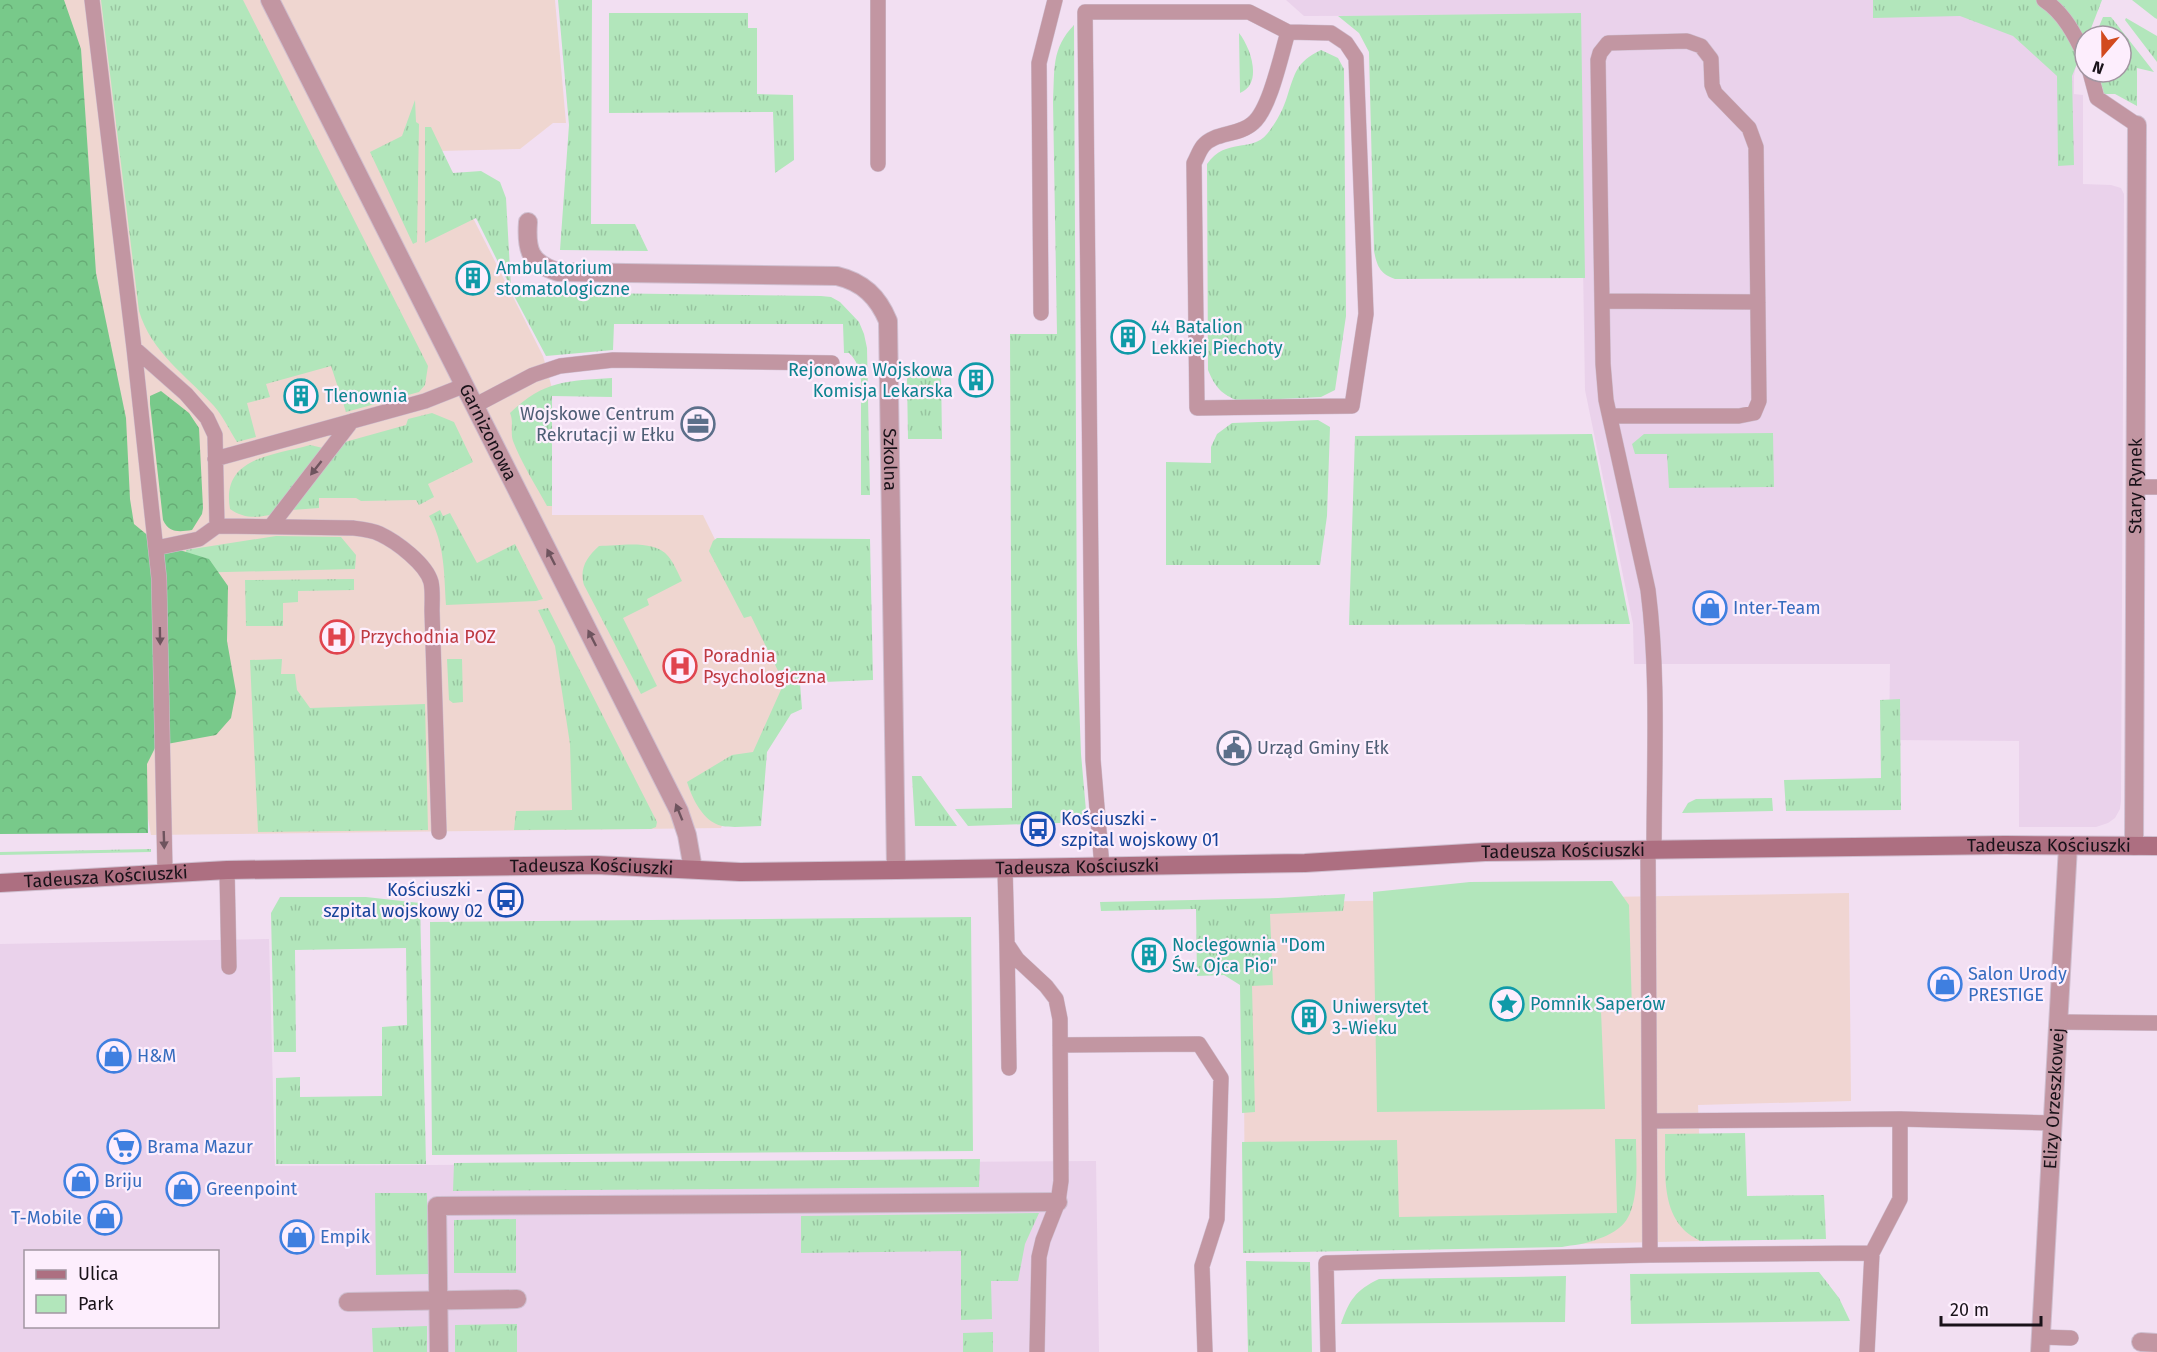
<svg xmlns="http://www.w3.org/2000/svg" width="2157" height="1352" viewBox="0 0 2157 1352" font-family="'Fira Sans',sans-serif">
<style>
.built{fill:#ead2eb;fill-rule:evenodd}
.education{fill:#f0d5d2}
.medical{fill:#efd6d0}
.grass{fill:url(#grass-tufts)}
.forest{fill:url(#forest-crowns)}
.park{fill:#b2e6bb}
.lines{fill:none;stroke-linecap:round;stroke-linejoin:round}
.lane-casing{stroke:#cfbecf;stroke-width:16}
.street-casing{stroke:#cfbecf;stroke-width:20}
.secondary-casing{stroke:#cfbecf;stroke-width:20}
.lane{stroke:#c296a2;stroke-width:15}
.street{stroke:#c296a2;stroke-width:18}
.secondary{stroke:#ad6f81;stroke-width:18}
.oneway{fill:#6e545e}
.labels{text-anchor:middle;stroke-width:4.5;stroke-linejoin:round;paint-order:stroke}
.culture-label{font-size:18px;fill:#0d838f;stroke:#fdeefd;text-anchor:start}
.service-label{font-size:18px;fill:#4e5e75;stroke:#fdeefd;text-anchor:end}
.street-label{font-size:18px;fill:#191219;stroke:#fdeefd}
.shop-label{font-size:18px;fill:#366cbe;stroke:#fdeefd;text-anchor:start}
.health-label{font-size:18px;fill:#be3a42;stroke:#fdeefd;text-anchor:start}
.transit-label{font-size:18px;fill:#164399;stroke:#fdeefd;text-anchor:start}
</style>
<defs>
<pattern id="grass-tufts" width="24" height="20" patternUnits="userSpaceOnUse" patternTransform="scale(1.5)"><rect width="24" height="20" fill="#b2e6bb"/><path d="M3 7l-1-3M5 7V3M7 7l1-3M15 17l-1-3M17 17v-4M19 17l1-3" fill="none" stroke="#98c4a0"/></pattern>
<pattern id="forest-crowns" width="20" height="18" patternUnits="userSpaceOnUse" patternTransform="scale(1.5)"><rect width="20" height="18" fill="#78c98a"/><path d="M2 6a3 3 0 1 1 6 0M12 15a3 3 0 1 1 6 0" fill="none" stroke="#67ac76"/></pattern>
</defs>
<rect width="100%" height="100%" fill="#f2dff2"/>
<path class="built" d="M1286,0H2098L2080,44L2074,76V94L2083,95V184L2111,185L2121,188L2124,194L2121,801L2120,809L2115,818L2108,823L2096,827H2019V741L1889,740L1890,664H1634L1633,624L1585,390L1579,15L1304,16Z
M269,939L275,1166L1096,1161L1099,1352H0V944ZM26,1252H218V1326H26Z"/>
<path class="education" d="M1849,893L1851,1101L1698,1105L1703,1241L1245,1251L1243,903Z"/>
<path class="medical" d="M0,0H555L566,123H553L520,149L439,151L543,356L552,388V515H703L786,684L721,828L151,835Z"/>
<path class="grass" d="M101,0H243L428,366L425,385L419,392L346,412L331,366L266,384L270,397L247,403L256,437L237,442C230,431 223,416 214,406C187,376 151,352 139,311Z
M558,0H592L591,224H635L648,251L560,250L569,125Z
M1873,0H2102L2088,36H2085V44L2072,76L2074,165L2058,166L2057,76L2013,36L1960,16L1873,18Z
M2132,0H2157V19L2155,18Z
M609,13H748V28H757V94L793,95L794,160L775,173L773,112L609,113Z
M1581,13L1585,278L1395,279C1380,274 1377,266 1374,251L1369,52L1359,33L1338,16Z
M2103,17H2111L2154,72L2137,68V106L2115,94H2104L2098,72H2121V36H2095Z
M2126,18L2157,36V62L2125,20Z
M1074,25L1077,645L1081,754L1087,822L968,826L955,809L1012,808L1010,334H1057L1053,101C1055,69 1051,49 1074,25Z
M1239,33C1251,48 1263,84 1240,93Z
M1321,50L1338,58L1344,69L1346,316L1335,390L1321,397L1239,401C1222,395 1215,387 1208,370L1207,164C1226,137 1251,153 1267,134C1276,123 1283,110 1287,97C1295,73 1296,62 1321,50Z
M415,100L416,122L419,124L417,242L413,244L370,152L402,136Z
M425,127H431L453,173L481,171L500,182L506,198L511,288L476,218L425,243Z
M512,292L821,296L831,297L840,302L859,322L864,334L867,348L870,495H861V380C859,369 857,360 849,353H844L843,324H614L613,350L546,356Z
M912,370H941L942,439H908L907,379Z
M612,378V397L552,396V506H547C536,486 521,462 513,441C510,432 514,422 510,413C544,380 568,381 612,378Z
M432,413L454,422L473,462L428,484L434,497L419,505L416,500L361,501L356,498H319V508L292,510L345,442L406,425L408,419Z
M1318,420L1330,427L1327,516L1320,565H1166V462L1211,463V447L1217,434L1232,423Z
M1773,433L1774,487L1669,488L1667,454H1635L1632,444L1644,434Z
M1592,434L1630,624L1349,625L1355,436Z
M310,445L323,448L273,514C258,518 244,519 230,509C221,457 272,456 310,445Z
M440,510L443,516L450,513L477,563L515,544L543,599L536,601L446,605C444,574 445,544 429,516Z
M276,536L341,537L356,555L355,569L186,573V550Z
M717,538L870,539L873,680L800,683L802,709L791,714L767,752L761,826C749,826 734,828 722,826C703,822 692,798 687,782L732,755L753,752L784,683L751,616L744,618L709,551L713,541Z
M599,546C619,546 654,539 668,556C674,563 678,573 682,581L647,599L649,605L623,618L657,686L641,694L584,585C579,568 587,557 599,546Z
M354,579V590L298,591V602L283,603V626H246L245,580Z
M548,608L657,822L656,827L651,829L514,830L516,811L572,810L570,744L555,646L538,610Z
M282,659L281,674H295L297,690L310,708L425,704L428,830L258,832L250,660Z
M447,659H462L463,702L453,703L449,700Z
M1900,699L1901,810L1786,811L1784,780L1881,778L1880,700Z
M912,776H921L957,826H915Z
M1772,798L1773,811L1682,813L1688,803L1696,799Z
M151,849V852L0,855V852Z
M1345,894L1343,911L1270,914L1273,985L1252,986L1255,1112L1242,1113L1240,985L1224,975L1197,976L1196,909L1101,911L1100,902L1278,898Z
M280,897H366L420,903L426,1164H276V1078L300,1077V1097L382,1096V1027L407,1025L406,948L295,950L296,1052H274L271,913Z
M971,917L973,1151L432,1155L430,922Z
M1745,1133L1747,1196L1824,1195L1826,1239L1700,1241C1695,1238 1688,1234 1684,1230C1660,1206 1666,1165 1665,1134Z
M1615,1139H1636C1636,1162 1641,1213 1619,1228C1614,1232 1605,1237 1598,1239C1587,1244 1573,1245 1562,1247L1243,1253L1242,1142L1397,1140L1399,1217L1617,1213Z
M980,1159L979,1187L453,1191L454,1163Z
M375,1193H427L428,1274L376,1275Z
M1039,1213L1025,1244L1018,1281H991L992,1319L961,1320V1251L801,1253V1216Z
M516,1219V1273H454V1220Z
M1246,1261L1310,1262L1312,1352H1248Z
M1819,1272L1839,1298L1850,1321L1631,1324L1630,1274Z
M1566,1276L1565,1322L1341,1324C1349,1300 1356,1290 1379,1279Z
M517,1324V1352H455V1325Z
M427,1326V1352H373L372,1328Z
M993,1332V1352H963V1333Z"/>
<path class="forest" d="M0,0H64L81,49L96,273L126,418L130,499L134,524L157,543L209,559L228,586L227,641L236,692L231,718L216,735L156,746L147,764L148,833L0,834Z
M161,391L189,413L199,428L203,508L202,514L192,530C179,532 169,533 163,520L150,404V396Z"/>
<path class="park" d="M1612,881L1629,905L1632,1011H1601L1605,1109L1377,1112L1373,892L1470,882Z"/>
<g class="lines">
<defs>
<path id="lane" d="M92,0L134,348L159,578L165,872
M2044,0C2064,13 2075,35 2085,56
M2090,72L2097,98L2137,125
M878,164V0
M1602,301L1758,302
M1041,313L1039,63L1055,0
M134,348L186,394L207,418L215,435L217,526L353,528C362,529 372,530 380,534C397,542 426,564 431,582C433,591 432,602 432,611L439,832
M474,406L533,375L560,366L613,360L832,363
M1610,416H1739L1754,413L1759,401L1756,147L1749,128L1715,93L1712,85L1711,59L1701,46L1687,41L1608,43L1600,53L1598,60L1603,364L1606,400L1648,590C1659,676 1654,764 1654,851
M215,459L425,401L463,386
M2136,487H2157
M271,526L352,421
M156,548L199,539L217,526
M1648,851L1650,1255
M1102,867L1093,760L1085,12H1249L1288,32L1331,33L1346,43L1356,58L1366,314L1352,406L1197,408L1194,163C1197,158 1199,151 1203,146C1214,132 1239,136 1253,123C1270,109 1281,55 1288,32
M1005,869L1007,944L1017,959L1046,986L1056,999L1060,1019L1061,1181L1058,1202L1043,1240L1039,1257L1037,1352
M227,870L229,967
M1007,944L1009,1068
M2058,1022L2157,1023
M1060,1045L1199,1044L1221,1078L1217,1219L1202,1266L1205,1352
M1650,1121L1900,1119
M2041,1337L2071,1338
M1328,1352L1326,1263L1650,1255L1872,1253
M1867,1352L1872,1253L1900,1199V1119L2052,1123"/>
<g id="street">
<path id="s1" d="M270,0L679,811L687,835L693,869"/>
<path id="s2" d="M528,222C526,249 529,263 558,272L837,276C863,282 878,297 888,321L896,870"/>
<path id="s3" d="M2134,846L2137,125"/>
<path d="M348,1302L517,1299"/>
<path d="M2141,1342L2157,1343"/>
<path d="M439,1352L437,1206L1058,1202"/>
<path id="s4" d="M2040,1352L2068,846"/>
</g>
<g id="secondary">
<path id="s5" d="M0,883L227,870L596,865L740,872L896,870L1305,863L1485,852L2005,845L2157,846"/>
</g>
</defs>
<use href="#lane" class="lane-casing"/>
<use href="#street" class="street-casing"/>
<use href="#secondary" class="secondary-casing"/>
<use href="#lane" class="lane"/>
<use href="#street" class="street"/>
<use href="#secondary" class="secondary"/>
</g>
<defs><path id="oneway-solid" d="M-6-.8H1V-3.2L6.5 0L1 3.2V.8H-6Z" transform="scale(1.5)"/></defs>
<g class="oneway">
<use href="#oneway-solid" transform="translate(316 468) rotate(128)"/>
<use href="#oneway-solid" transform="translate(551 557) rotate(-117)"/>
<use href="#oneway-solid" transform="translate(160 636) rotate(89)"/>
<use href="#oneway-solid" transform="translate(592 638) rotate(-117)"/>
<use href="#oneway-solid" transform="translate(679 812) rotate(-112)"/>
<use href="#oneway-solid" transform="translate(164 840) rotate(88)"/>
</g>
<defs>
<symbol id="building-ring" viewBox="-11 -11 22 22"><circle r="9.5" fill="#fdeefd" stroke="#0f9aa8" stroke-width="1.5"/><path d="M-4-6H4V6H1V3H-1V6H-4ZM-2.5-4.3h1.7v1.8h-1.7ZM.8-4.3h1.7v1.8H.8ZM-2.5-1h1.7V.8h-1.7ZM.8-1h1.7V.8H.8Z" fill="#0f9aa8"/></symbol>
<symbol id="office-ring" viewBox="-11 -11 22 22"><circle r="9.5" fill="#fdeefd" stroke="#5c6f8a" stroke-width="1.5"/><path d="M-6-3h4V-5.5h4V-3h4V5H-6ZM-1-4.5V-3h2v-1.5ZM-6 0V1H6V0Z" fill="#5c6f8a"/></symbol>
<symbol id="shop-ring" viewBox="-11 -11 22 22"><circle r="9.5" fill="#fdeefd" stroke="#3f7fe0" stroke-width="1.5"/><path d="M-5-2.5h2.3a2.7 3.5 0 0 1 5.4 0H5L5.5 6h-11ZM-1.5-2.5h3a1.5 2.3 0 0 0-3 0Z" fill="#3f7fe0"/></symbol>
<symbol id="hospital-ring" viewBox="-11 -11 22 22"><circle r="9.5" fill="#fdeefd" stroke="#e0444e" stroke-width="1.5"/><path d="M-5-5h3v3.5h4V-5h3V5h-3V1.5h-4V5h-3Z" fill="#e0444e"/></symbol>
<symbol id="civic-ring" viewBox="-11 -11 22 22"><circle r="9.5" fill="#fdeefd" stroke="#5c6f8a" stroke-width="1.5"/><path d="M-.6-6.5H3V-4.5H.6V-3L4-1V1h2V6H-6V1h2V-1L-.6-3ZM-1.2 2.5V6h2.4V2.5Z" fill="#5c6f8a"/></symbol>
<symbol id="bus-ring" viewBox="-11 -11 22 22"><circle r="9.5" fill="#fdeefd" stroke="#1a4fb4" stroke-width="1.5"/><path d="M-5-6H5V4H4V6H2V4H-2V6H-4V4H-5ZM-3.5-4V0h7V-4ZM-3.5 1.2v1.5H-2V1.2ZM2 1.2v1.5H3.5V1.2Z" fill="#1a4fb4"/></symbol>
<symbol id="sight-ring" viewBox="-11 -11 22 22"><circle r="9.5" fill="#fdeefd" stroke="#0f9aa8" stroke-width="1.5"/><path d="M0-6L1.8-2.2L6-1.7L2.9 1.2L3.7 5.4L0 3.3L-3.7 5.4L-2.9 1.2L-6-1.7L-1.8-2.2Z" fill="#0f9aa8"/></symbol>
<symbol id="supermarket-ring" viewBox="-11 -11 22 22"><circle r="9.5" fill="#fdeefd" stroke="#3f7fe0" stroke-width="1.5"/><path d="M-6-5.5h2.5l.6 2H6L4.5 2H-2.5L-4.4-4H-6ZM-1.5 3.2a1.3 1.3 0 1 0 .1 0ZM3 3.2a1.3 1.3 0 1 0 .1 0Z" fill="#3f7fe0"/></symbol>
</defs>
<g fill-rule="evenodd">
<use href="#building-ring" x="454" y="259" width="38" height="38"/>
<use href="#building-ring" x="1109" y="318" width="38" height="38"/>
<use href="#building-ring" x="957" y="361" width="38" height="38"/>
<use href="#building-ring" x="282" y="377" width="38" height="38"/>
<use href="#office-ring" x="679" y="405" width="38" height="38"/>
<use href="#shop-ring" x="1691" y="589" width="38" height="38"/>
<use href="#hospital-ring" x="318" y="618" width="38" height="38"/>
<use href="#hospital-ring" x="661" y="647" width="38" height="38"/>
<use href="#civic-ring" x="1215" y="729" width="38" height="38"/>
<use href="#bus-ring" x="1019" y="810" width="38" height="38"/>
<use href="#bus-ring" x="487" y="881" width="38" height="38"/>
<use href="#building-ring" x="1130" y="936" width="38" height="38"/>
<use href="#shop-ring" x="1926" y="965" width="38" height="38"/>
<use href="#sight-ring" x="1488" y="985" width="38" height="38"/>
<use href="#building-ring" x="1290" y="998" width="38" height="38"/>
<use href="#shop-ring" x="95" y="1037" width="38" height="38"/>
<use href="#supermarket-ring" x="105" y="1128" width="38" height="38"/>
<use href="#shop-ring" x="62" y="1162" width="38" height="38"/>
<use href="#shop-ring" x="164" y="1170" width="38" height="38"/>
<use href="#shop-ring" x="86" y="1199" width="38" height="38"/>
<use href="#shop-ring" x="278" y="1218" width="38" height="38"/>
</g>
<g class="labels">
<g class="culture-label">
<text x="496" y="274">Ambulatorium<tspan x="496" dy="21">stomatologiczne</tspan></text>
<text x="1151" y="333">44 Batalion<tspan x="1151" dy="21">Lekkiej Piechoty</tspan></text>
<text x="953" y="376" text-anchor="end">Rejonowa Wojskowa<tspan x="953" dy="21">Komisja Lekarska</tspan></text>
<text x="324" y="402">Tlenownia</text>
<text x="1172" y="951">Noclegownia "Dom<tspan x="1172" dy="21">Św. Ojca Pio"</tspan></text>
<text x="1530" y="1010">Pomnik Saperów</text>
<text x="1332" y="1013">Uniwersytet<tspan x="1332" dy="21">3-Wieku</tspan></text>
</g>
<g class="service-label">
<text x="675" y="420">Wojskowe Centrum<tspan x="675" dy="21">Rekrutacji w Ełku</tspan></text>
<text x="1257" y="754" text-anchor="start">Urząd Gminy Ełk</text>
</g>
<g class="street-label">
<text dy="6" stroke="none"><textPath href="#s1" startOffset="484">Garnizonowa</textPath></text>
<text dy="6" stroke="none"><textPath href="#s2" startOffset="554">Szkolna</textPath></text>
<text dy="6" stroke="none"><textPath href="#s3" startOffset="360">Stary Rynek</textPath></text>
<text dy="6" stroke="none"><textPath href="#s5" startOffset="2050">Tadeusza Kościuszki</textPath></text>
<text dy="6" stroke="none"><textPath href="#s5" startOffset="1564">Tadeusza Kościuszki</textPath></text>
<text dy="6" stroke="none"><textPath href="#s5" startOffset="592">Tadeusza Kościuszki</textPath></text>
<text dy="6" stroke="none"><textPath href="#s5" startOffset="1078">Tadeusza Kościuszki</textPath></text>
<text dy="6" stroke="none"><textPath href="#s5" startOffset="106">Tadeusza Kościuszki</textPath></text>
<text dy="6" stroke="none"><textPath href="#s4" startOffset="254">Elizy Orzeszkowej</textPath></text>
</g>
<g class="shop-label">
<text x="1733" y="614">Inter-Team</text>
<text x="1968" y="980">Salon Urody<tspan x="1968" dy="21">PRESTIGE</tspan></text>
<text x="137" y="1062">H&amp;M</text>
<text x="147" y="1153">Brama Mazur</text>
<text x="104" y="1187">Briju</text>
<text x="206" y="1195">Greenpoint</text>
<text x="82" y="1224" text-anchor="end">T-Mobile</text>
<text x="320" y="1243">Empik</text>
</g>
<g class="health-label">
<text x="360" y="643">Przychodnia POZ</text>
<text x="703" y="662">Poradnia<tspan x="703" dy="21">Psychologiczna</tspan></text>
</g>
<g class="transit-label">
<text x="1061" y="825">Kościuszki -<tspan x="1061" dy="21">szpital wojskowy 01</tspan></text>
<text x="483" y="896" text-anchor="end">Kościuszki -<tspan x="483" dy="21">szpital wojskowy 02</tspan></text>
</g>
</g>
<rect x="24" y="1250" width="195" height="78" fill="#fdeefd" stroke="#a296a2" stroke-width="1.5"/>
<rect x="36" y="1270" width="30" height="9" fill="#ad6f81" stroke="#a296a2" stroke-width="1.5"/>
<text x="78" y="1280" font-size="18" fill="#191219">Ulica</text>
<rect x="36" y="1295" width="30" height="18" fill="#b2e6bb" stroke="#a296a2" stroke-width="1.5"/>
<text x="78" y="1310" font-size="18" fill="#191219">Park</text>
<g transform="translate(2103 54) rotate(200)"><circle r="28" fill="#fdeefd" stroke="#a296a2" stroke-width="1.5"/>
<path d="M0-4.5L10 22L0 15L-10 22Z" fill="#d24a1e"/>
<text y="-9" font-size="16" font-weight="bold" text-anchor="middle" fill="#191219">N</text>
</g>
<path d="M1941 1316v9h100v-9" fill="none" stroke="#191219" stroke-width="3"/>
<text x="1950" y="1316" font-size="18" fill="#191219" stroke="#fdeefd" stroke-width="4.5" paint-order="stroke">20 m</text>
</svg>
